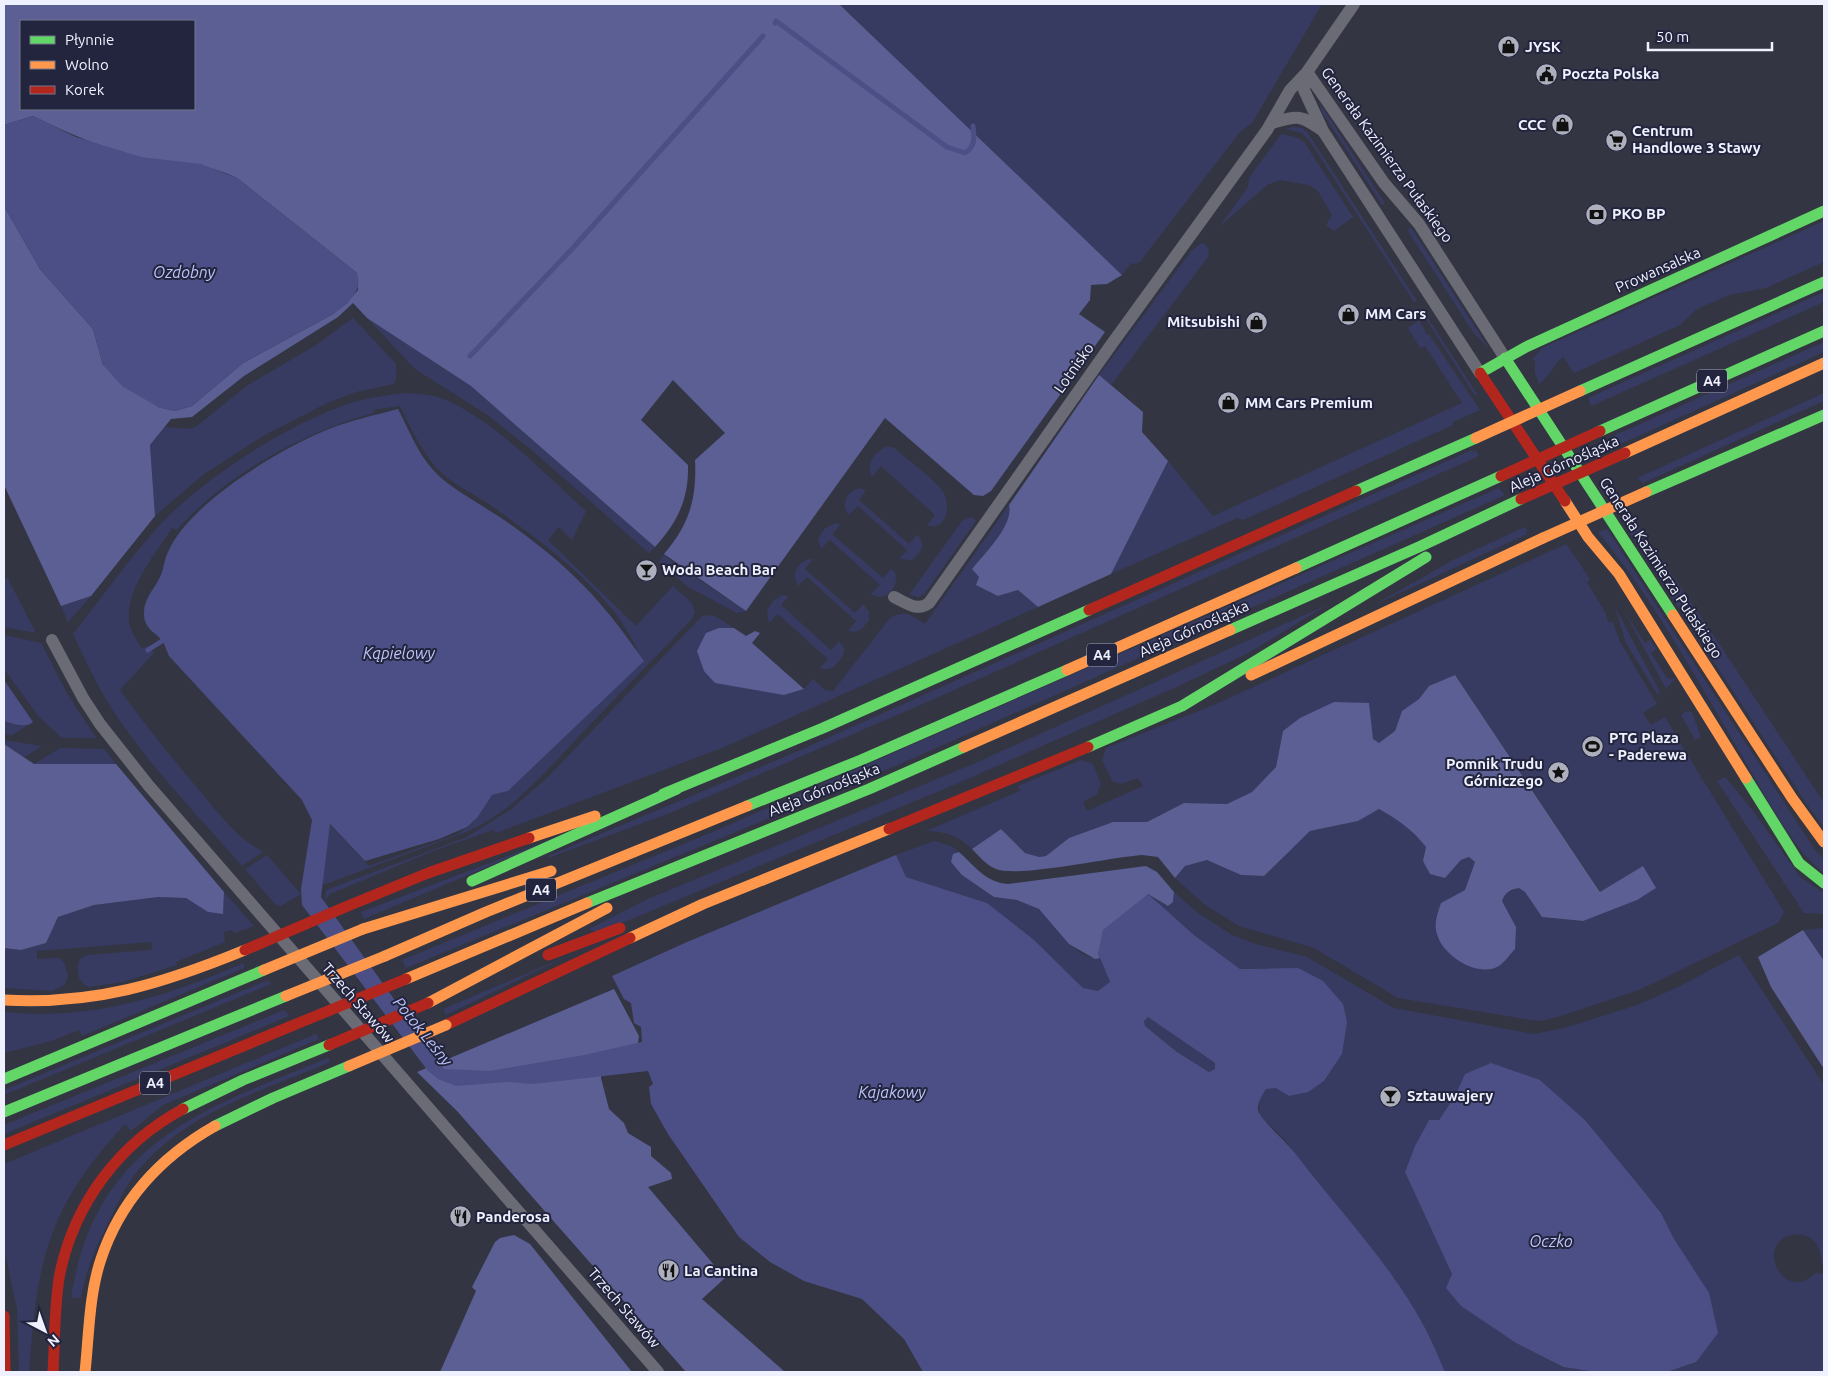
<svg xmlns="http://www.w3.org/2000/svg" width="1828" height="1376" viewBox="0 0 1828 1376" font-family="Ubuntu,sans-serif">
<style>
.green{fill:#383b61}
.forest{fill:#5b5f94;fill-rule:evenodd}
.water{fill:#4c4f85;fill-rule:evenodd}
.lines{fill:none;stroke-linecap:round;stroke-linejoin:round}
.stream{stroke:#4c4f85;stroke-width:5}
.street{stroke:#6a6b75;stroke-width:12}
.fast{stroke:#63d668;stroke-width:11}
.slow{stroke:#ff974d;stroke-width:11}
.jam{stroke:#b3261e;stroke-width:11}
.slow-bridge{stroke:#ff974d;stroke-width:11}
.jam-bridge{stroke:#b3261e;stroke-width:11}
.labels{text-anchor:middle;stroke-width:4;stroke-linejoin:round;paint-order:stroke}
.shield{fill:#23253e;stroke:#b2b4c5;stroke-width:1}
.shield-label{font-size:14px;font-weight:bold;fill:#eff1ff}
.poi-label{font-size:15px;font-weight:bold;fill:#eff1ff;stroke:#23253e;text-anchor:start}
.street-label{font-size:15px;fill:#eff1ff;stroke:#23253e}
.water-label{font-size:16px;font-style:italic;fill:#bdc4f8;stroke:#23253e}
</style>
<rect width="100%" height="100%" fill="#333543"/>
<path class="green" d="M839,4H1322L1252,123L1240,132L1139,263L1130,264L1122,275Z
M1319,102L1384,202L1383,206L1322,112Z
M1293,127L1302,128L1307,132L1417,301L1414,302L1309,140L1302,133L1286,129Z
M1281,134L1298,138L1304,142L1353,217L1334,231L1326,225L1332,215L1318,191L1309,185L1280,180L1267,185L1219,227L1248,187L1249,178Z
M1824,221V262L1766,288L1729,295L1697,309L1680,325L1574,373L1563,357C1554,364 1547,380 1539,384L1535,373V361L1532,360L1542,348Z
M1410,227L1412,229L1489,349L1473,332L1408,231Z
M1202,243L1205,244L1209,249L1208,257L1111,385L1099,375L1192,250Z
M1824,292V302L1591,406L1588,398Z
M1426,315L1479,397L1474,394L1424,316Z
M353,318L396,364V378L394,384L356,392L327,403L263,436L204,474L155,516L150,445L165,427L190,429L197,426L248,385L316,345Z
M367,318L471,386L655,547L649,553L535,453L489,416L415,369Z
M1419,320L1427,335L1429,334L1480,410L1453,422V425L1243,520L1237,518L1111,574L1168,461L1213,516L1462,403L1425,346L1420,348L1408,328Z
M1824,342V352L1616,446L1611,437Z
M407,393C418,394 430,394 441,398C492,418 545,474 586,511L572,540L559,527L548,540L636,626L673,586L691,602L695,612L692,619C655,657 618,696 581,734C547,770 513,812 466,832L323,885L322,875L330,825L369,866L458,834L475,821L492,795L508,791L643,661C634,643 625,625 612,609C580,570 537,539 496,509C476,494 451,485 434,465C420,448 410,426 400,406L373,410L374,413C303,432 225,475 177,530L172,528C156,553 125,590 129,621C130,632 137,640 142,649L148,646L154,653L120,690C145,725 172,758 199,790C218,813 237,838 263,852L242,866C196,813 134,750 100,689C90,671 82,652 73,634C101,599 127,561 158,527C203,478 290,422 354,402C371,397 389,395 407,393Z
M1824,393V401L1643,483L1637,478Z
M886,447H893C904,457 938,482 944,493C948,501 949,516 941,523C937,527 932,527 927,525L935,515L881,466L872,477C865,464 874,453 886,447Z
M1472,450L1473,452L1476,450L1479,456L918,706L670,813L548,858V856L796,752Z
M859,488L866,490L859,500L909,544L917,535C927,544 921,553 912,560L899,559L907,550L858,506L849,515C840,505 847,491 859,488Z
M1499,488L1505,495L900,764L406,968L402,960L715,831Z
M1009,505C1014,525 984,554 972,569L998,596L1018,590L1038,607L722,748L496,833L493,830L433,851L330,894L325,900L326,890L467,837L510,810L547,778L701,617C713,611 723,622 734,628H719L771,691L785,695L804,689L813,679L825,690L833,691L890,618C905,609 912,616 925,624Z
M971,517L976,521L925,593L919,597L909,595L962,521Z
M836,523L840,525L832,534L883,578L891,569L895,572C899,584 891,597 878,597L871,594L880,585L830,540L821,549L818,539L825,528Z
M1525,527L1528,531L1526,532L1527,534L1374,605L1455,559Z
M1626,527L1641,530L1716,639L1824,803V827L1806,803Z
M1607,529L1815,850L1824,859V873C1797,855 1761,789 1744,759C1698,682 1655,601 1598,532Z
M1566,544L1590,579L1587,582L1605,612L1609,623L1613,622L1620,642L1657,704L1643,713L1651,725L1665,717L1701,777L1700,778L1703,780L1784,912L1778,923L1639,990L1561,1016L1541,1021L1531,1020L1398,998L1314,948L1239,926L1205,905L1175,878L1185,866L1207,860L1241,875L1264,876L1310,831L1358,821L1379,809C1398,820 1412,829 1426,847L1423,861L1445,878L1461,860L1469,857L1475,862L1465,890L1441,903L1516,927L1502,901L1504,894L1519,888L1525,892L1542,917L1583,921L1643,866L1601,892L1455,675L1429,686L1419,699L1402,711L1395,731L1379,744L1373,739L1283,731L1276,767L1252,792L1227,804L1184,803L1147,822H1113L1069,838L1046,856L1039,857L1025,853L1001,829L972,849C959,836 944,831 926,831L1020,791L1018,786L1081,760L1093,764L1101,784L1097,794L1083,802L1087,811L1143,786L1138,778L1121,784L1112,781L1102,760L1106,748L1216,704Z
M664,554L671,561L746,611L737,613L688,587L659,562Z
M813,559L805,569L855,613L863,604L869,612V620C863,628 859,634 848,631L856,621L807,577L798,586L794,576C797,566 802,559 813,559Z
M7,577L36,633L4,627V582Z
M782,595L789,596L781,605L831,650L839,641L844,648V653C839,663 831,673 820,668L828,659L778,614L769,623L767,610L774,600Z
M91,596L68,622L61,606Z
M1329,604L1250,652L1181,685L956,784L598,933L589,929L648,899L973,764Z
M1615,607L1660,692L1657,694L1626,643Z
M1624,611L1645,643L1650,640L1656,649L1651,653L1667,678L1675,679L1666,689Z
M4,635L41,643L68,695L96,738H62L39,717L4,669Z
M1687,711L1692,712L1701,737L1695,740L1681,715Z
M4,721L19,726L29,725L12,735L4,734Z
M4,740L42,746L24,757L4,744Z
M60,748L104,749L116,764H34Z
M1725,777L1753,811L1800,877L1824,893V914L1804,913L1717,781Z
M558,837L364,919L361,912Z
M934,841L951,846L959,852L953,854L994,897C1009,899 1025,900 1038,909C1054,920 1075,962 1100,958L1110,982L1098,991L1083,988L1033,939L987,903L906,877L896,855Z
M267,855L301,894L281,906L276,905L245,869Z
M224,892L254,926L235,933L232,930L224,932L225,942L176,962L177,965L122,982L89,987C77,983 76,969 80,959L87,955L152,950L151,942L37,951V959L59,958L64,962L68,976L65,985L52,991L4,988V948L21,950L46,943L58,917L94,905L158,897L186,898L208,912L223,914Z
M1174,892L1198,913L1232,935L1256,944L1307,957L1394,1008L1534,1034L1568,1027L1637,1005L1678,987L1739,955L1824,1085V1269C1820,1260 1822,1249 1814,1241C1808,1235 1800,1233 1792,1235C1754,1243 1783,1305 1816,1273L1824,1274V1372H1667L1696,1362L1674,1239L1661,1213L1585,1120L1540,1080L1465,1074L1455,1096L1439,1120H1429L1415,1146L1405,1172L1452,1274L1450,1281L1461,1306L1516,1343L1562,1367L1596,1372H1445L1426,1330L1301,1161C1295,1153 1290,1145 1283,1138C1267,1121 1249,1114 1265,1089L1324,1081L1342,1054L1269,968L1240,969L1194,935L1148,894L1168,906L1173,902Z
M1824,928V961L1803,930Z
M568,956L446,1015L443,1009Z
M244,963V968L82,1036L79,1030L51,1041L4,1053V1012C91,1021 165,997 244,963Z
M268,980L271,984L4,1095V1090Z
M284,1010L289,1016L4,1134V1125Z
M1148,1017L1215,1063V1069L1209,1072L1177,1052L1145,1026L1144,1021Z
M316,1034L319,1039L163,1105L131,1131L125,1124C47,1208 37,1261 29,1372H19L17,1309L4,1248V1164Z
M328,1058L330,1062C260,1092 177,1115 131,1180C123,1191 117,1205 111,1217C96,1247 87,1265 81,1298H71C95,1143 201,1110 328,1058Z"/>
<path class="forest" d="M4,4H839L1122,275L1107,284L1091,285L1090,300L1079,314L1105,332L991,491L983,496L974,495L885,418L746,611L664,554C689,525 697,499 695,460L725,433L673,380L641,420L688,465C689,499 677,523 655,547L471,386L367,318L353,303L338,317L244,376L192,417L171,419L150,445L155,516L91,596L61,606L4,485V206L40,269L93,329L103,365L158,407L175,411L192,406L243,363L333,314L347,303L358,290L357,273L237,178C200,160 177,166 140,157C102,148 67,133 33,116L4,125ZM21,21H194V109H21Z
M1099,375L1143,412L1142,432L1168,461L1111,574L1038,607L1018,590L998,596L976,585L979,577L972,569C984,554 1014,525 1009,505Z
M719,628H734L746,636L755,631L760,633L752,643L804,689L784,695L715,683L704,671L697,651L706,633Z
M1455,675L1600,892L1643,866L1656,888L1637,900L1583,921L1542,917L1525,892L1519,888C1510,890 1505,892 1502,901L1516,927L1515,949C1510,954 1505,962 1499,966C1479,978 1445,957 1438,937C1433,925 1437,915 1441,903L1465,890L1475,862L1469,857L1461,860L1445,878L1430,874L1423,861L1426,847C1412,829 1398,820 1379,809L1358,821L1310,831L1264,876L1241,875L1207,860L1185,866L1175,878L1158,857L1142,855C1112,857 1018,878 996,869C986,865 979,856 972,849L1001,829L1025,853L1039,857L1046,856L1069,838L1113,822H1147L1184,803L1227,804L1252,792L1276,767L1283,731L1300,718L1334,702L1369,703L1373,739L1379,743L1395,731L1402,711L1419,699L1429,686Z
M4,744L34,764H116L224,892L223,914L208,912L186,898L158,897L94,905L58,917L46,943L21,950L4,948Z
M959,852C975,866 985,882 1008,884L1146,866L1157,872L1174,892L1173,902L1168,906L1148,894L1098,953L1100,958L1095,959L1069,944L1039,909L1017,900L994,897L962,875L951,862L953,854Z
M1803,930L1824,961V1069L1771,987L1758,957Z
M614,989L639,1036L637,1050L604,1054L601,1078L609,1109L624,1123L628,1133L651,1147V1156L671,1173L672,1179L648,1187L725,1278L702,1299L785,1372H686L457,1111L417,1072Z
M514,1235L530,1244L632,1372H440L476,1291L472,1287L495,1242L500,1238Z"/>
<path class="water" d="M33,116L76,137L141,157L201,164L237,178L357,273C363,292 348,303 333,314L243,363L192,406L175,411L158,407L122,386L103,365L93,329L40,269L4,206V125Z
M398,409C409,430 418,454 434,471C450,488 471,498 490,511C508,522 526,535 543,549C585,582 614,618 644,661L508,791L492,795L477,818L467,827L439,839L365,861L330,824L321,897L444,1069L489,1071L584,1055L642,1042L641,1027L634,1023L631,1003L624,999L612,976L687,942L896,855L906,877L987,903L1033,939L1083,988L1098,991L1110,982L1098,953L1103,930L1148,894L1194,935L1240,969L1298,968L1323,981L1343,1004L1347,1022L1342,1054L1324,1081L1308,1092L1289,1096L1276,1088L1266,1089C1262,1095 1257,1103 1258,1110C1260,1119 1287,1143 1295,1153C1339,1211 1392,1265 1426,1330C1433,1344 1439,1358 1445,1372H923L904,1339L862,1299L804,1281L770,1262L739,1237L668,1134L651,1104L649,1087L653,1084L648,1071L533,1084L507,1082L456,1086L438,1079L428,1071L302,905L301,889L312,820L302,800L169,656C167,651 165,646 163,642C156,632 145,630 144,615C143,599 154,590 160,577C164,569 164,560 168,552C189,503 281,448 329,429C352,420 375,415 398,409ZM1148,1017L1215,1063V1069L1209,1072L1177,1052L1145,1026L1144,1021Z
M4,680L33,722C24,729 14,724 4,721Z
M1491,1063L1540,1080L1585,1120L1641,1188L1661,1213L1674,1239L1709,1293L1718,1333L1696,1362L1667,1372H1596L1563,1367L1516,1343L1461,1306L1446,1288L1452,1274L1405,1172L1415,1146L1429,1120H1439L1455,1096L1465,1074Z"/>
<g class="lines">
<path class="stream" d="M775,23L776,21L947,147L965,153C976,145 974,139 973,126
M470,356L572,249L763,36
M148,650L162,641"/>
<path class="street" d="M1307,72L1304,90L1323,131L1480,373
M1307,72L1384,183L1419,224L1505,358
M1272,123C1299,115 1301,115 1323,131
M894,597C907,603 917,612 929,603L1111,345L1267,130L1290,90L1307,72L1354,4
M52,640L83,698L100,724L149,786L658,1372"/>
<path class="fast" d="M1505,358L1673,615
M1480,373L1526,347L1824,211
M1580,391L1824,282
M1600,431L1824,331
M1356,491L1476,438
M1646,492L1824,415
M1296,568L1501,476
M1230,630L1421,546L1521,499
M1088,747L1182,706L1426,557
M1746,778L1799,863L1824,883
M663,794L823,728L1089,610
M747,806L861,760L1067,670
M472,881L677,789
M587,903L869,789L964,747
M4,1079L264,970
M183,1109L243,1080L329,1045
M4,1112L286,996
M215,1126L273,1098L349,1066"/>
<path class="slow" d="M1625,453L1824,363
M1565,501L1588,537L1619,574L1746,778
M1673,615L1792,798L1824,842
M1067,670L1296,568
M1251,675L1543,538
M964,747L1230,630
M529,838L595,816
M363,929L551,871
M630,938L703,904L889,829
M385,956L486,912L747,806
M406,979L587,903
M4,1000C95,1005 162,984 245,950
M428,1003L607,908
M85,1372C89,1335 89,1294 101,1259C121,1199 162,1156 215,1126"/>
<path class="jam" d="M1480,373L1565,501
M1089,610L1356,491
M889,829L1088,747
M343,908L428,873L529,838
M548,955L620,928
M446,1025L630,938
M4,1145L306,1020
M4,1316L5,1372
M53,1372C55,1339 54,1305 60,1273C75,1202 120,1143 183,1109"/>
<path class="slow-bridge" d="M1476,438L1580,391
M1543,538L1646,492
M264,970L363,929
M286,996L385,956
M349,1066L446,1025"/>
<path class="jam-bridge" d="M1501,476L1600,431
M1521,499L1625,453
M245,950L343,908
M306,1020L406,979
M329,1045L428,1003"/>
</g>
<defs>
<symbol id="shop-disc" viewBox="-11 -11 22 22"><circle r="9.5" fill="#adafbd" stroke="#23253e"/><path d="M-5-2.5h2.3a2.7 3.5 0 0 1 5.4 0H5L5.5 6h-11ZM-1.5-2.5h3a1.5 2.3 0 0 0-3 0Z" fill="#111"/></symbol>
<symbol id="civic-disc" viewBox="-11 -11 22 22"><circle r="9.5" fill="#adafbd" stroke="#23253e"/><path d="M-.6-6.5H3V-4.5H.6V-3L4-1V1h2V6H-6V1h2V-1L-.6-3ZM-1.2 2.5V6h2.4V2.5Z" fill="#111"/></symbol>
<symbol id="supermarket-disc" viewBox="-11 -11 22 22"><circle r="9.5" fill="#adafbd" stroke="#23253e"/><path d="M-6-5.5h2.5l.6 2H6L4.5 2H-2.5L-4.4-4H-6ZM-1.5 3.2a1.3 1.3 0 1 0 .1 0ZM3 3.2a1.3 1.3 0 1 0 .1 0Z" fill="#111"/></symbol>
<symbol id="bank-disc" viewBox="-11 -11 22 22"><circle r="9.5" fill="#adafbd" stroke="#23253e"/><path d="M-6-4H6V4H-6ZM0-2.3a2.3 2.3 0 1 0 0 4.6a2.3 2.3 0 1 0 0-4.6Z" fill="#111"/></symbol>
<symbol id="bar-disc" viewBox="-11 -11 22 22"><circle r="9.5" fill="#adafbd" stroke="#23253e"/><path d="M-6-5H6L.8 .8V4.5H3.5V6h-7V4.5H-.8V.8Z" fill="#111"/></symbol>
<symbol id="stadium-disc" viewBox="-11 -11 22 22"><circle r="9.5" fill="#adafbd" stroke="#23253e"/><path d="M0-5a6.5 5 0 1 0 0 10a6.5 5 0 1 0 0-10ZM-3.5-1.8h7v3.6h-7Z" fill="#111"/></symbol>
<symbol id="sight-disc" viewBox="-11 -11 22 22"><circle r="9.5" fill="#adafbd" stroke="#23253e"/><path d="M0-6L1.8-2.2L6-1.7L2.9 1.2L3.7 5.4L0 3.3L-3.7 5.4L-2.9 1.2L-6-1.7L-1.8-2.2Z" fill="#111"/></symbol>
<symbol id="restaurant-disc" viewBox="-11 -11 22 22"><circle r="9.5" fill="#adafbd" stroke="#23253e"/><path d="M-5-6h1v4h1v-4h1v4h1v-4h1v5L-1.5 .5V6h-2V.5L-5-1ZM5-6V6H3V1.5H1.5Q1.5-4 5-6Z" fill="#111"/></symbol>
</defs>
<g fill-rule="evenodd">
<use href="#shop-disc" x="1496" y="34" width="25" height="25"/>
<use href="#civic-disc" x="1534" y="62" width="25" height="25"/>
<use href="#shop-disc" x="1550" y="112" width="25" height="25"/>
<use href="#supermarket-disc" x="1604" y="128" width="25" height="25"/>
<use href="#bank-disc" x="1584" y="202" width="25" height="25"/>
<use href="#shop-disc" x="1336" y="302" width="25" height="25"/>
<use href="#shop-disc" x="1244" y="310" width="25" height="25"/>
<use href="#shop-disc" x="1216" y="390" width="25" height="25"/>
<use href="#bar-disc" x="634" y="558" width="25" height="25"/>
<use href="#stadium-disc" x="1580" y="734" width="25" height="25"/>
<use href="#sight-disc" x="1546" y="760" width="25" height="25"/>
<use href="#bar-disc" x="1378" y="1084" width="25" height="25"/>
<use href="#restaurant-disc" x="448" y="1204" width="25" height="25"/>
<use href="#restaurant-disc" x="656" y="1258" width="25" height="25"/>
</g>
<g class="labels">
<g class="shield">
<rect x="1697" y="369.5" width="30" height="23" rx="4"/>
<rect x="1087" y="643.5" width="30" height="23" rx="4"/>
<rect x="526" y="878.5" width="30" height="23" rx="4"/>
<rect x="140" y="1071.5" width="30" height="23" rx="4"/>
</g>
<g class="shield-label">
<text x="1712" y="386">A4</text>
<text x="1102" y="660">A4</text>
<text x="541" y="895">A4</text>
<text x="155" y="1088">A4</text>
</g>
<g class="poi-label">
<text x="1525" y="52">JYSK</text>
<text x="1562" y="79">Poczta Polska</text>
<text x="1546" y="130" text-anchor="end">CCC</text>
<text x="1632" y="136">Centrum<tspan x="1632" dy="17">Handlowe 3 Stawy</tspan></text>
<text x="1612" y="219">PKO BP</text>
<text x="1365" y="319">MM Cars</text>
<text x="1240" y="327" text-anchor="end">Mitsubishi</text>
<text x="1245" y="408">MM Cars Premium</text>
<text x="662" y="575">Woda Beach Bar</text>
<text x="1609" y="743">PTG Plaza<tspan x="1609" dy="17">- Paderewa</tspan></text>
<text x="1543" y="769" text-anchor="end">Pomnik Trudu<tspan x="1543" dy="17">Górniczego</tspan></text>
<text x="1407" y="1101">Sztauwajery</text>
<text x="476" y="1222">Panderosa</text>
<text x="684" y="1276">La Cantina</text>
</g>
<g class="street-label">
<text transform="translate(1387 155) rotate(54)" y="5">Generała Kazimierza Pułaskiego</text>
<text transform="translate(1658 270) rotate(-24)" y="5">Prowansalska</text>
<text transform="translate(1074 368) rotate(-55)" y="5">Lotnisko</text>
<text transform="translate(1564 464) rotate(-24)" y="5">Aleja Górnośląska</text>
<text transform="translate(1661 568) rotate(57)" y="5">Generała Kazimierza Pułaskiego</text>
<text transform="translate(1194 629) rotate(-24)" y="5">Aleja Górnośląska</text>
<text transform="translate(824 790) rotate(-22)" y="5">Aleja Górnośląska</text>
<text transform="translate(358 1003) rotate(49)" y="5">Trzech Stawów</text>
<text transform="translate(624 1308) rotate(49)" y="5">Trzech Stawów</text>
</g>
<g class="water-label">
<text x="184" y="278">Ozdobny</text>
<text x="399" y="659">Kąpielowy</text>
<text transform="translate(423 1031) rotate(51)" y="6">Potok Leśny</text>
<text x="892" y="1098">Kajakowy</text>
<text x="1551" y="1247">Oczko</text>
</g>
</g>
<rect width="1828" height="1376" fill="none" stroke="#eff1ff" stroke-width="10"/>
<rect x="20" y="20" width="175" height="90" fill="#23253e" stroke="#75778b"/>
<rect x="30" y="36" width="25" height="8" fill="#63d668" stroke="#75778b"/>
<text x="65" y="45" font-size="15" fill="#eff1ff">Płynnie</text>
<rect x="30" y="61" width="25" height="8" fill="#ff974d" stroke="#75778b"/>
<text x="65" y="70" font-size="15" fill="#eff1ff">Wolno</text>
<rect x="30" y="86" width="25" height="8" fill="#b3261e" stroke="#75778b"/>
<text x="65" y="95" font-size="15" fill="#eff1ff">Korek</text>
<g transform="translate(45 1331) rotate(139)" stroke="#23253e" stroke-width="4" paint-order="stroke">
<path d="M0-4L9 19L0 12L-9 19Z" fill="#eff1ff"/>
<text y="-8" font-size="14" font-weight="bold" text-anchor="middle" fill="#eff1ff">N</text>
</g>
<path d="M1648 42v8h124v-8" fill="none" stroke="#eff1ff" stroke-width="2.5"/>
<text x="1656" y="42" font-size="15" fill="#eff1ff" stroke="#23253e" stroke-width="4" paint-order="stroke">50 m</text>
</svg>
